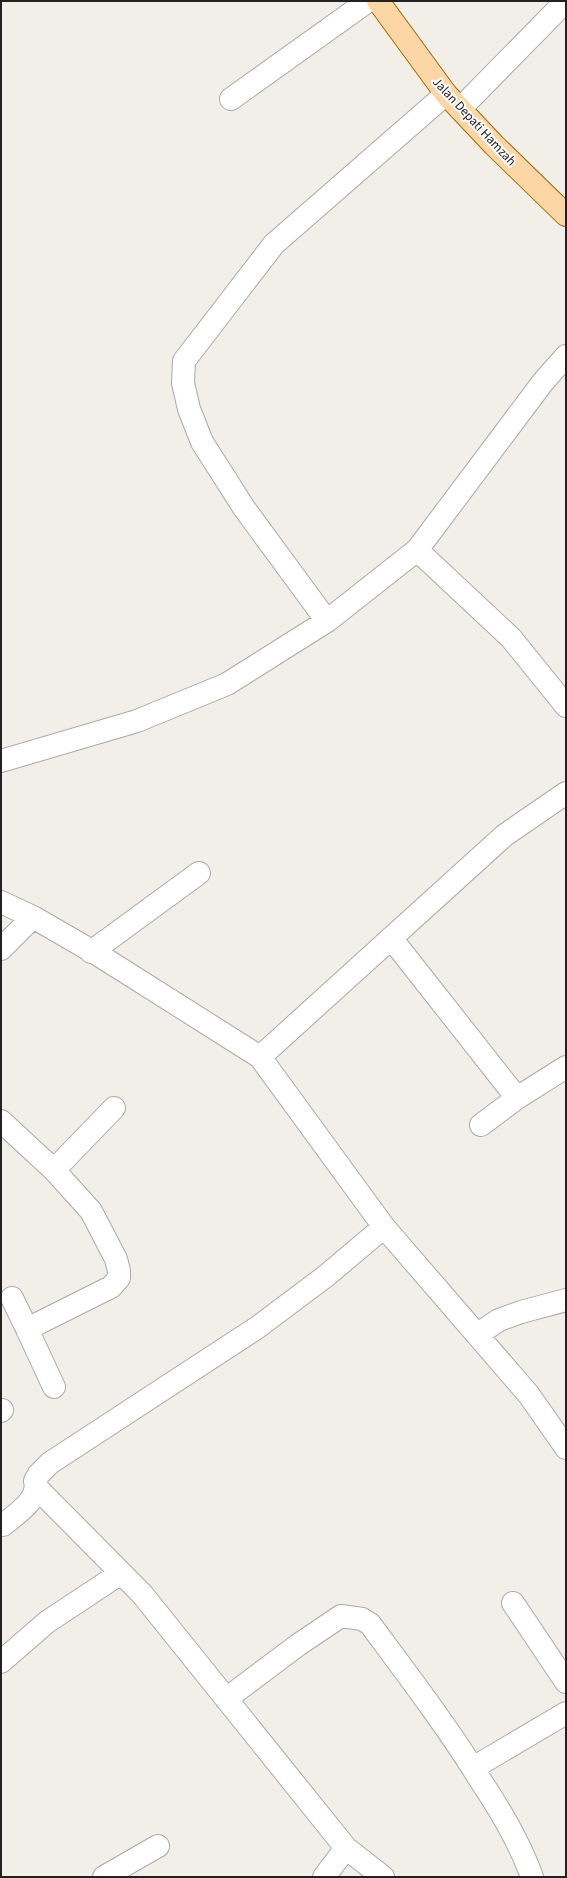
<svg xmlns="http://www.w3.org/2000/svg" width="567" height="1878" viewBox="0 0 567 1878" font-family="'Source Sans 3',sans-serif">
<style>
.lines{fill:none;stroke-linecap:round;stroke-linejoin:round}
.minor-casing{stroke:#a9a9a9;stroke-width:24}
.major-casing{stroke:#a06b00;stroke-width:24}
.minor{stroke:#fff;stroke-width:22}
.major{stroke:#fcd6a4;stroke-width:22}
.labels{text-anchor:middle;stroke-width:4;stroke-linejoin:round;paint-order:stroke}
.street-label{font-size:13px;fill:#222;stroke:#fff}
</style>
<rect width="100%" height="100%" fill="#f2efe9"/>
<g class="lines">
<defs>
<path id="minor" d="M231,99L368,1
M460,109L566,1
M417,550L511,638L566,706
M327,621L244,508L202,442L189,409L183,383L184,361L274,244L446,94
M1,761L137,721L227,684L327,621L417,550L543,382L566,356
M1,902L33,917L97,954L260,1057L384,1227L529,1395L566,1448
M391,938L517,1098L566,1067
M1,949L33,917
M91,952L199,873
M260,1057L505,835L566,793
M1,1121L54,1170L91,1211L116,1259L119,1271V1278L111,1287L27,1329L54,1387
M481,1125L517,1098
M54,1170L114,1108
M12,1298L27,1329
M478,1334L499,1320L521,1312L566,1300
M1,1411L2,1410
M36,1487L142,1594L346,1848
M1,1525H3C15,1515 40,1500 35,1481L39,1474L50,1463L258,1327L326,1276L384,1227
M513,1603L566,1682
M1,1662L47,1622L121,1573
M226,1699L298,1645L341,1616L362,1619L370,1624C407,1674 446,1725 479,1778C500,1810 519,1841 532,1877
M473,1768L566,1713
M104,1877L158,1846
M324,1877L346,1848L383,1877"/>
<path id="major" d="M378,1L446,94L494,145L566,215"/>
</defs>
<use href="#minor" class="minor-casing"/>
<use href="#major" class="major-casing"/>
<use href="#minor" class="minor"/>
<use href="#major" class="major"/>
</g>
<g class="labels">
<g class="street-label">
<text transform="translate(475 121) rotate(47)" y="5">Jalan Depati Hamzah</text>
</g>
</g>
<rect width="567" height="1878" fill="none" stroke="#222222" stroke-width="4"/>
</svg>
